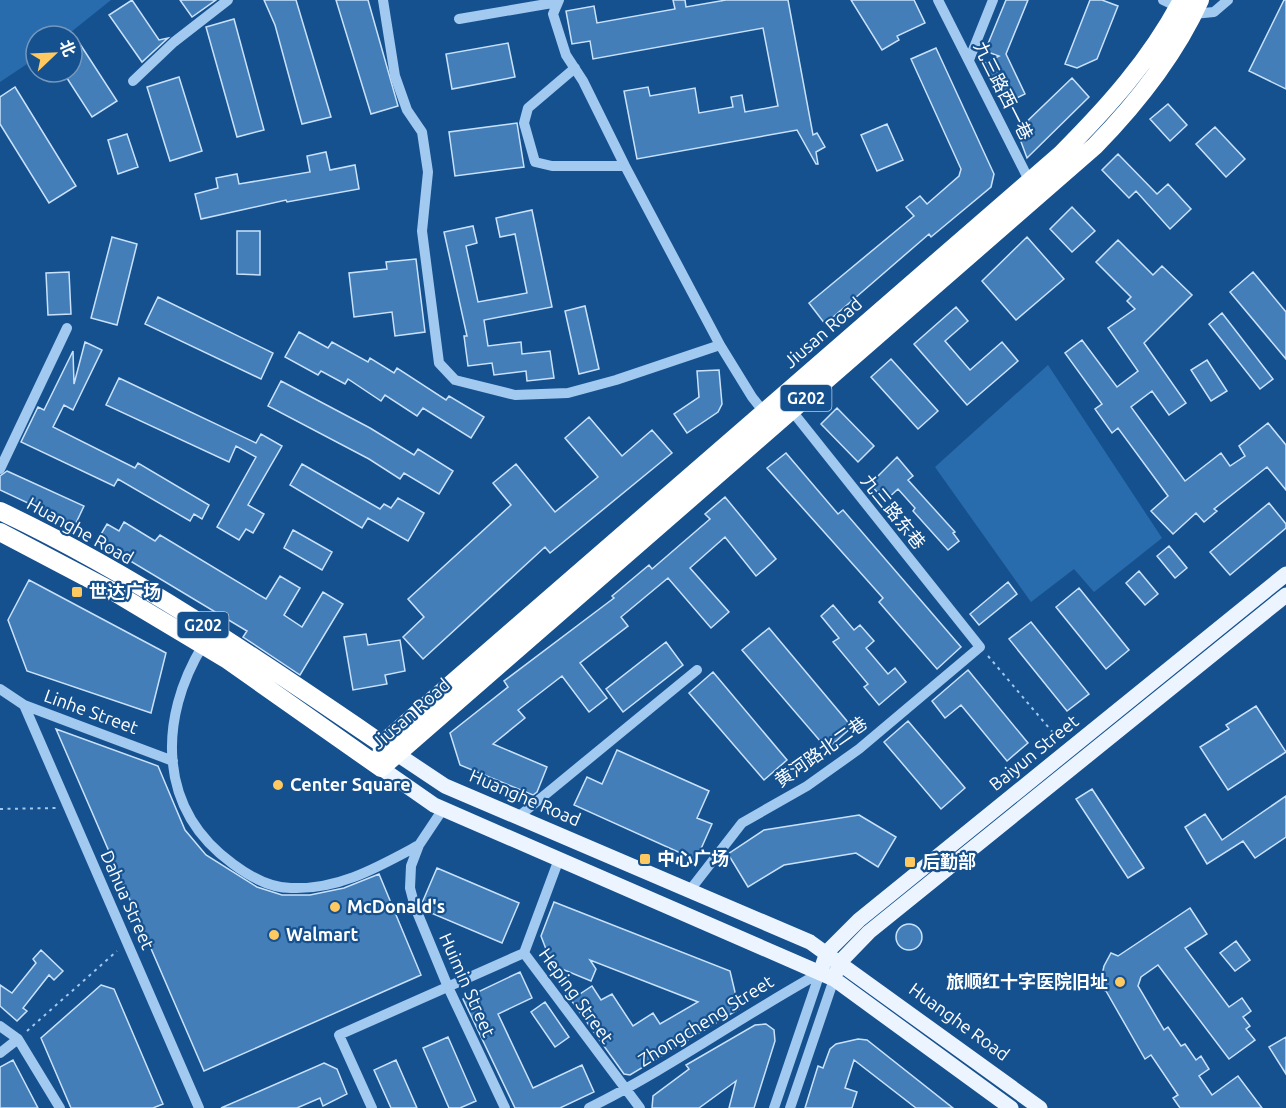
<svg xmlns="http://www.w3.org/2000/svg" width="1286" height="1108" viewBox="0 0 1286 1108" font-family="Ubuntu,'Noto Sans SC',sans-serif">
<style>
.green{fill:#286cae}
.building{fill:#437eb9;stroke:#c9e2fb;stroke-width:1.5}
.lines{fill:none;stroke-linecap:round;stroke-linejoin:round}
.path{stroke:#a2c9f0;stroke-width:2;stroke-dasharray:3 4.5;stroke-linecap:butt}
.minor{stroke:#a2c9f0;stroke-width:10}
.major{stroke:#ebf4ff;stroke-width:15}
.highway{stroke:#fff;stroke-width:18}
.poi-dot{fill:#ffc961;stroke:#16518f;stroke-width:2}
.labels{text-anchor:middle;stroke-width:4.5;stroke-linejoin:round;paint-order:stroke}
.shield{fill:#16518f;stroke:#b9cbdd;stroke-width:1.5}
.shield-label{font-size:16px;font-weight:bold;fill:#fff}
.street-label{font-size:18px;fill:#fff;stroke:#16518f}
.poi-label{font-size:18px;font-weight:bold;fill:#fff;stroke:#16518f;text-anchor:start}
</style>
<rect width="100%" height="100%" fill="#16518f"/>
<path class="green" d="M0,0H111L66,36H36V58L0,82Z
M1048,365L1162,538L1094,592L1074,569L1031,602L935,467Z"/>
<path class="building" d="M132,0L159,40L168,38L142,62L109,15Z
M180,0H216L192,17Z
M264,0H296L331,117L302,124L275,25Z
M336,0H368L398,106L371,114Z
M673,0H685L686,7L726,0H788L813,135L817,133L825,147L816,152L818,164H816L797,130L637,159L624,91L648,87L650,96L695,88L699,113L733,107L731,97L742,95L745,112L778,106L763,28L593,59L590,41L572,44L566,11L594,6L597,23L675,9Z
M851,0H914L925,23L897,36L899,40L882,50Z
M1006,0H1028L1006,54L1025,94L1002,105L983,64L999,56L985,51Z
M1090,0H1102L1118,6L1097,59L1077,68L1065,64Z
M1284,0H1286V89L1249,71Z
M234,19L264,130L237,137L206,27Z
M508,43L515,77L452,89L446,54Z
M80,44L117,101L92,117L63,72H72V49Z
M936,48L994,174L991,187L931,237L929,234L825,324L809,303L914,216L906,207L920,196L927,204L959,176L961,169L911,59Z
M179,77L202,151L170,161L147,87Z
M1072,78L1089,97L1027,158L1017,131Z
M15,87L76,186L49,203L0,124V97Z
M1168,104L1187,125L1170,141L1150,119Z
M517,123L524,167L455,176L449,132Z
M887,124L903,160L877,171L861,135Z
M1215,127L1245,159L1226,177L1196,144Z
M127,134L138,167L118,174L108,140Z
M326,152L330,170L355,165L359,189L287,202L286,200L201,219L195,194L218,188L216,178L237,174L239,184L310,172L307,156Z
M1118,154L1157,194L1168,184L1191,209L1170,229L1136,191L1129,198L1102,170Z
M1072,207L1095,231L1072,252L1050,229Z
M532,210L552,307L484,320L488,346L521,342L522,354L550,351L554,378L527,381L526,371L494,375L492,363L468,366L464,336H467L444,232L473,226L477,243L466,246L478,302L527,293L515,234L500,237L496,218Z
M237,231H260V275L237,274Z
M112,237L137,244L117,325L91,318Z
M1027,237L1064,279L1016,320L982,281Z
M1118,240L1153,275L1162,266L1192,295L1144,343L1186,403L1169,415L1152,391L1131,407L1185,481L1221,453L1230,466L1245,456L1239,446L1268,423L1286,445V490L1267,467L1214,509L1217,511L1204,522L1196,513L1173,534L1151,511L1168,496L1118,428L1112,433L1095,409L1102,404L1065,353L1082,340L1117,387L1138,371L1108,328L1135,309L1127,301L1131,297L1096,262Z
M416,259L425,332L395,336L392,312L354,317L349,273L387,269L386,262Z
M69,272L71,314L48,315L46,273Z
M1253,272L1286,312V359L1230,292Z
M158,297L273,353L261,379L145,324Z
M585,306L599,369L579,374L565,311Z
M956,307L968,321L945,341L970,370L1002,342L1018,361L967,405L914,344Z
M1222,313L1273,379L1260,389L1209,324Z
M299,332L328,348L332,342L368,362L370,358L394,373L397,368L446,400L449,396L484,417L471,438L423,408L417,416L385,395L381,401L348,379L345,384L321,371L318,375L285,357Z
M85,342L102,350L73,410L64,405L53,427L135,468L138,463L209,505L202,519L194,514L190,521L118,479L114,486L21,442L38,407L44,410L73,351L74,384Z
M891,359L938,411L918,429L871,377Z
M1207,360L1227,391L1211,401L1191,370Z
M719,370L722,404L718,412L687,433L674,414L699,397L697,371Z
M119,378L256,443L261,434L282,446L248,505L264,514L253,533L246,529L239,540L217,527L256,457L236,446L229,462L106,405Z
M281,381L370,428L414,455L418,449L453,471L439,494L404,473L400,479L369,459L268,406Z
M837,408L874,446L858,462L821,424Z
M589,417L622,456L652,430L672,453L550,553L545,547L423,659L403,637L424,617L408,599L511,505L493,483L516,464L555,512L598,477L565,438Z
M786,453L838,514L843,510L961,647L937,669L879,602L883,598L767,468Z
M897,457L913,476L908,480L955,532L953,533L959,541L948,550L913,511L915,508L898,489L885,501L870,484Z
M302,464L380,509L384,504L391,508L398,498L424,513L408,541L368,518L362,528L290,485Z
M7,471L84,506L75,525L0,490V476Z
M725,497L776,559L756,576L725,537L690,568L729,612L711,628L668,578L621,617L628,626L580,663L607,698L589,712L562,676L518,710L525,718L493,744L547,767L537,792L533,795L460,765L450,733L508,687L504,681L614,598L612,596L649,565L652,569L710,519L705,514Z
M1269,503L1286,524V528L1230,575L1210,552Z
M124,522L155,541L160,535L266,599L280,576L300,588L284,615L302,627L323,592L343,604L300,675L243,637L247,631L97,541L107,524L119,531Z
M293,530L332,552L322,570L284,548Z
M1169,546L1187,568L1175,578L1157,556Z
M1139,571L1158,594L1145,605L1126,583Z
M29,580L166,653L151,713L27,671L8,620Z
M1008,582L1017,594L979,625L970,614Z
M1079,588L1129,650L1106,669L1056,607Z
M833,605L854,630L860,625L874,641L866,648L888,674L895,668L906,682L879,705L864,687L868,684L833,642L839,638L821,616Z
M1031,622L1089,694L1067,711L1009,639Z
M769,628L852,727L827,749L742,650Z
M366,634L368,645L400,640L405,671L385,675L387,684L353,690L344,637Z
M666,642L683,665L623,712L606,689Z
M968,670L1028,743L1007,761L961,705L945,718L932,701Z
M713,672L787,760L764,780L689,693Z
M1256,706L1286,752L1228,790L1200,747L1229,729L1226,725Z
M908,721L965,788L941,809L884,742Z
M56,729L158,766L185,830L206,855L257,887L282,895H310L344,888L379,874L421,975L204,1071Z
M617,750L709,791L697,818L712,824L696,860L574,805L587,777L602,784Z
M1092,789L1144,868L1128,878L1076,799Z
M1286,796V837L1255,858L1243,841L1207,864L1185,827L1205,814L1222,840Z
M859,815L896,837L878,867L856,853L784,865L748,887L728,854L764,830Z
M437,868L519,903L502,943L424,910L422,903Z
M554,902L730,971L739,1009L630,1075L624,1074L571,1000L592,986L601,1000L612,994L633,1026L653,1013L660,1024L698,1002L590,960L596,969L591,981L552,965L541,936Z
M1190,908L1207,934L1185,948L1229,1007L1242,998L1251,1011L1243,1017L1250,1026L1246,1029L1255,1040L1229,1059L1158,965L1141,977L1138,986L1164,1030L1168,1027L1181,1046L1185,1044L1196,1060L1201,1056L1209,1069L1199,1076L1212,1095L1238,1076L1262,1108H1180L1173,1098L1178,1095L1151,1055L1145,1059L1106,991L1099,988L1104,966L1111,953L1118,956Z
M896 937a13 13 0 1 1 26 0a13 13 0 1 1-26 0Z
M1236,941L1250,960L1235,971L1220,953Z
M41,950L63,971L54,980L49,975L23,1008L27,1011L17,1021L0,1006V985L12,993L36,963L33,959Z
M520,972L532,998L498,1014L533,1088L582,1065L594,1092L560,1108H515L463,999Z
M101,985L114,989L163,1104L153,1108H71L41,1038Z
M545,1002L569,1037L555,1047L531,1012Z
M766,1024L774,1030L775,1041L754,1108H729L736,1081L699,1108H652L653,1096L689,1069L686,1065L755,1025Z
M448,1037L476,1101L460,1108H449L423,1048Z
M1286,1037V1074L1269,1047Z
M858,1039L867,1040L953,1108H916L854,1060L845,1088L857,1092L852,1108H805L818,1066L823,1068L830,1049L836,1044Z
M13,1060L38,1108H0V1067Z
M396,1060L417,1108H391L374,1070Z
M324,1063L337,1069L347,1094L323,1106L320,1098L297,1108H221Z"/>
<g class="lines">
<path class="path" d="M988,656L1060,741
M0,809L57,808
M27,1031L117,951"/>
<path class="minor" d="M383,0L395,76L407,110L422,132L428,172L422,231L439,363L455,380L515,395L568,393L616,380L720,345L752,397L767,416
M559,0L553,14L566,55L583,81L625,166L720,345
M938,0L1032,186
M1163,0L1178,7
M1193,14L1214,12L1228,0
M459,19L558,2
M969,60L993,0
M575,68L528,108L524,123L535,162L552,166H625
M133,81L174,42L228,0
M0,469L67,328
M203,645C158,719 157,809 233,864C249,876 271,888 291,888C339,890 378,867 419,845
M0,689L24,705L173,761
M24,705L199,1108
M443,809L419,845L411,866L410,888L415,907L448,987L505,1108
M518,817L697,670
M559,859L524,953L640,1108
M690,890L742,823L807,786L859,749L980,647L788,406
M0,1026L18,1039L60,1108
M0,1053L18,1039
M372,1108L339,1035L524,953
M589,1108C676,1065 754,1007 840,962
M774,1108L820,973
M790,1108L834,979"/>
<path class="major" d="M397,754L445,786L810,942L1040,1108
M381,768L434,805L834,979L1011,1108
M837,971L840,962L869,932L1286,595
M820,973L827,952L859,920L1286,574"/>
<path class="highway" d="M0,511C138,576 265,664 391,750
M0,532L114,592L226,659L381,768
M381,768L1095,146C1137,103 1175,55 1200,0
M381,768L382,744L1061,154C1108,107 1151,59 1182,0"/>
</g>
<g class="poi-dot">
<rect x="71" y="586" width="12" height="12" rx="3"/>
<circle cx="278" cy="785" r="6"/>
<rect x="639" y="853" width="12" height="12" rx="3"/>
<rect x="904" y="856" width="12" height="12" rx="3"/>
<circle cx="335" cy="907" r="6"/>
<circle cx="274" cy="935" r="6"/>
<circle cx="1120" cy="982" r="6"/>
</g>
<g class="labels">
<g class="shield">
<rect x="780.5" y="385" width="51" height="26" rx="4.5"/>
<rect x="177.5" y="612" width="51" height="26" rx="4.5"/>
</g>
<g class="shield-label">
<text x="806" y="404">G202</text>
<text x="203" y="631">G202</text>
</g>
<g class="street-label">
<text transform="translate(1003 91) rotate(63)" y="6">九三路西一巷</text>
<text transform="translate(823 333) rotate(-41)" y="6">Jiusan Road</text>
<text transform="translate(893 512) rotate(51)" y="6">九三路东巷</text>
<text transform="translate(80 531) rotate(29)" y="6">Huanghe Road</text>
<text transform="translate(91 712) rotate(20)" y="6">Linhe Street</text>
<text transform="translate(411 714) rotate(-41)" y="6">Jiusan Road</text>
<text transform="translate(821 752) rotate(-35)" y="6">黄河路北二巷</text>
<text transform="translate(1034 753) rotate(-39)" y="6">Baiyun Street</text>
<text transform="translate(525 798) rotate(23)" y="6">Huanghe Road</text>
<text transform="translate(127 900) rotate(66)" y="6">Dahua Street</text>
<text transform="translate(467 985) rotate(66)" y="6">Huimin Street</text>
<text transform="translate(576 996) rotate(54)" y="6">Heping Street</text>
<text transform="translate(706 1021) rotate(-32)" y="6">Zhongcheng Street</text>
<text transform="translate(959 1022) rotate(36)" y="6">Huanghe Road</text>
</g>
<g class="poi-label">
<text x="89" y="598">世达广场</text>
<text x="290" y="791">Center Square</text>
<text x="657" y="865">中心广场</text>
<text x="922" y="868">后勤部</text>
<text x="347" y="913">McDonald's</text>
<text x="286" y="941">Walmart</text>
<text x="1108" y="988" text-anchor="end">旅顺红十字医院旧址</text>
</g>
</g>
<g transform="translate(54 54) rotate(67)"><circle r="28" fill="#16518f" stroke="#7397bc" stroke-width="1.5"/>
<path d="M0-4.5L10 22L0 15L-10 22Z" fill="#ffc961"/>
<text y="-9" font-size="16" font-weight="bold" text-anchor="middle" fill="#ffffff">北</text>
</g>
</svg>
